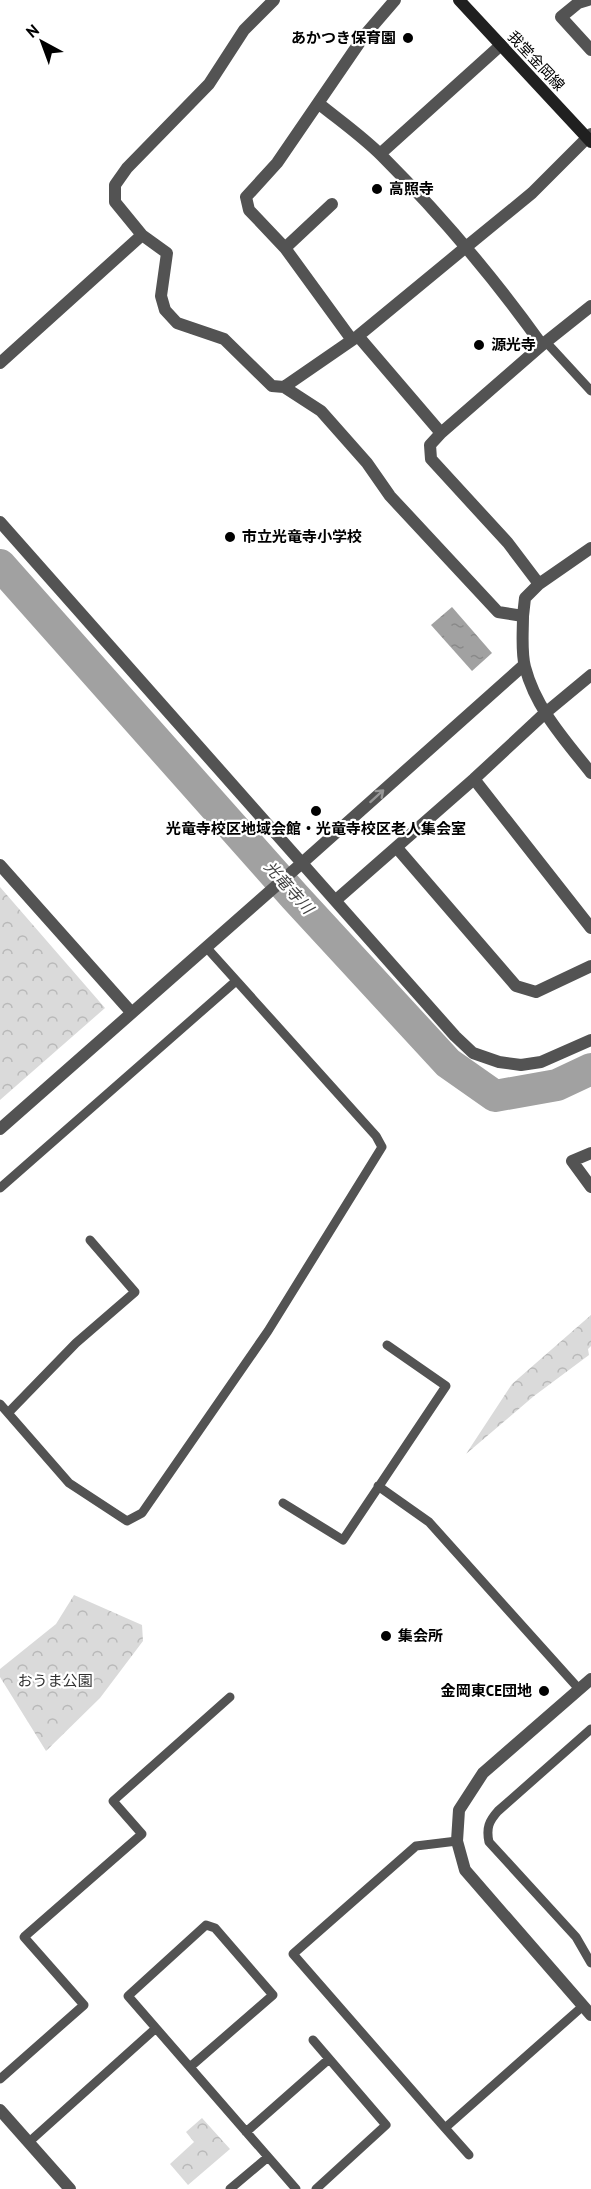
<svg xmlns="http://www.w3.org/2000/svg" width="591" height="2189" viewBox="0 0 591 2189" font-family="'PT Sans','Noto Sans JP',sans-serif">
<style>
.park{fill:url(#park-crowns)}
.water{fill:url(#water-ripples)}
.lines{fill:none;stroke-linecap:round;stroke-linejoin:round}
.river{stroke:#a1a1a1;stroke-width:32}
.service{stroke:#535353;stroke-width:9}
.minor{stroke:#535353;stroke-width:12}
.tertiary{stroke:#535353;stroke-width:12}
.secondary{stroke:#202020;stroke-width:12}
.oneway{stroke:#989898}
.poi-dot{fill:#000;stroke:#fff;stroke-width:2}
.labels{text-anchor:middle;stroke-width:4.5;stroke-linejoin:round;paint-order:stroke}
.poi-label{font-size:15px;font-weight:bold;fill:#000;stroke:#fff;text-anchor:start}
.street-label{font-size:15px;fill:#000;stroke:#fff}
.park-label{font-size:15px;fill:#313131;stroke:#fff}
.water-label{font-size:16px;font-style:italic;fill:#424242;stroke:#fff}
</style>
<defs>
<pattern id="park-crowns" width="20" height="18" patternUnits="userSpaceOnUse" patternTransform="scale(1.5)"><rect width="20" height="18" fill="#dadada"/><path d="M2 6a3 3 0 1 1 6 0M12 15a3 3 0 1 1 6 0" fill="none" stroke="#b9b9b9"/></pattern>
<pattern id="water-ripples" width="26" height="14" patternUnits="userSpaceOnUse" patternTransform="scale(1.5)"><rect width="26" height="14" fill="#a1a1a1"/><path d="M2 4q2-2 4 0t4 0M15 11q2-2 4 0t4 0" fill="none" stroke="#898989"/></pattern>
</defs>
<rect width="100%" height="100%" fill="#fff"/>
<path class="park" d="M0,887L105,1008L0,1100Z
M591,1315V1346L588,1349L589,1355L534,1396L466,1454L512,1384Z
M74,1595L142,1625L143,1641L100,1698L46,1751L0,1677V1669L56,1624Z
M202,2118L230,2149L188,2185L170,2164L194,2142L186,2132Z"/>
<path class="water" d="M452,607L492,653L472,671L431,625Z"/>
<g class="lines">
<path class="river" d="M0,565L295,897L448,1063L495,1096L557,1085L591,1069"/>
<path class="service" d="M546,342L591,391
M0,1188L236,981
M0,1404L69,1483L127,1521L142,1513L268,1331L382,1147L376,1136L206,947
M8,1413L76,1343L135,1292L90,1240
M378,1486L429,1522L579,1689
M283,1503L343,1540L446,1386L387,1345
M591,1729L498,1811C489,1821 486,1828 489,1842L576,1937L591,1963
M457,1841L416,1846L293,1954L445,2128L583,2006
M313,2040L386,2125L316,2189
M190,2067L273,1995L215,1928L206,1925L128,1996L296,2189
M0,2079L84,2005L24,1937L142,1834L113,1801L230,1697
M445,2128L469,2155
M246,2132L329,2059
M29,2142L155,2029
M230,2189L268,2157"/>
<path class="minor" d="M588,0L578,3L561,17L591,50
M318,103C339,120 362,136 382,156C440,214 494,278 542,345
M380,154L501,45
M142,235L115,202V185L127,168L209,84L244,30L274,0
M285,248L332,204
M358,336L441,433
M352,340L285,248L249,210L246,197L277,163L364,36L395,0
M0,363L142,235L167,253L161,296L165,310L177,323L224,339L272,386L284,387L321,411L367,463L390,496L498,612L523,616C523,632 521,652 525,667C536,709 565,740 591,773
M284,387L358,336L466,247L532,193L591,134
M539,584L508,543L431,459L430,445L441,433L542,345L591,306
M523,616L525,598L539,584L591,548
M474,779L591,928
M397,848L516,986L536,992L591,966
M302,863L524,665
M0,865L131,1012
M336,900L474,779L544,714L591,675
M591,1153L572,1161L591,1187"/>
<path class="tertiary" d="M0,522L455,1036L473,1053L499,1062L521,1065L541,1062L591,1040
M0,1129L302,863
M591,1679L483,1773L459,1810L457,1841L465,1870L591,2015
M0,2110L70,2189"/>
<path class="secondary" d="M459,0L591,142"/>
</g>
<defs><path id="oneway-shaft" d="M-6 0H5M1.5-3L5.5 0L1.5 3" fill="none" stroke-width="1.6" stroke-linecap="round" stroke-linejoin="round" transform="scale(1.5)"/></defs>
<use class="oneway" href="#oneway-shaft" transform="translate(377 796) rotate(-42)"/>
<g class="poi-dot">
<circle cx="408" cy="38" r="6"/>
<circle cx="377" cy="189" r="6"/>
<circle cx="479" cy="345" r="6"/>
<circle cx="230" cy="537" r="6"/>
<circle cx="316" cy="811" r="6"/>
<circle cx="386" cy="1636" r="6"/>
<circle cx="544" cy="1691" r="6"/>
</g>
<g class="labels">
<g class="poi-label">
<text x="396" y="43" text-anchor="end">あかつき保育園</text>
<text x="389" y="194">高照寺</text>
<text x="491" y="350">源光寺</text>
<text x="242" y="542">市立光竜寺小学校</text>
<text x="316" y="834" text-anchor="middle">光竜寺校区地域会館・光竜寺校区老人集会室</text>
<text x="398" y="1641">集会所</text>
<text x="532" y="1696" text-anchor="end">金岡東CE団地</text>
</g>
<g class="street-label">
<text transform="translate(536 61) rotate(47)" y="5">我堂金岡線</text>
</g>
<g class="park-label">
<text x="55" y="1686">おうま公園</text>
</g>
<g class="water-label">
<text transform="translate(289 887) rotate(48)" y="6">光竜寺川</text>
</g>
</g>
<g transform="translate(42 42) rotate(319)" stroke="#ffffff" stroke-width="4.5" paint-order="stroke">
<path d="M0-4.5L10 22L0 15L-10 22Z" fill="#000000"/>
<text y="-9" font-size="16" font-weight="bold" text-anchor="middle" fill="#000000">N</text>
</g>
</svg>
